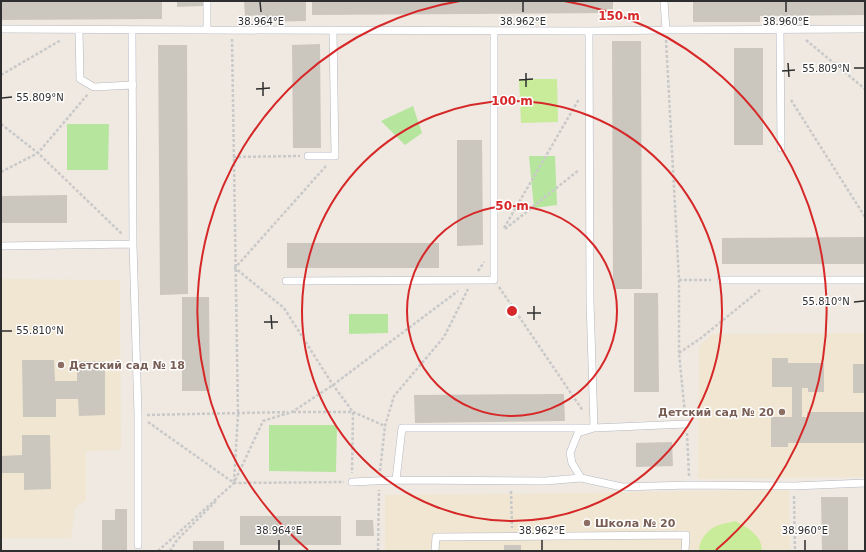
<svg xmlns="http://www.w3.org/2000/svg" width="866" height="552" viewBox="0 0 866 552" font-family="'DejaVu Sans',sans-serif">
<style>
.education{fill:#f0e6d1}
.green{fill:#b6e59e}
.pitch{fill:#c9ec9a}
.building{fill:#cbc7bf}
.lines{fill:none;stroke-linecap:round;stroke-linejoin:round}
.service-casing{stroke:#b4b7c1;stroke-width:8}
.path{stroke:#c9c9c9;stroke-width:2.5;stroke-dasharray:3 2;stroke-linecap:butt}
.service{stroke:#fff;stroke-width:7}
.ticks{fill:none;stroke:#2e2e2e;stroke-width:1.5}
.ring{fill:none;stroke:#d62828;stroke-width:2}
.education-dot{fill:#8d6e63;stroke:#fff;stroke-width:1.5}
.labels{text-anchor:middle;stroke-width:3;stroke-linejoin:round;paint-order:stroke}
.education-label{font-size:11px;font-weight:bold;fill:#785e54;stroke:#fff;text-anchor:start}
.ticks-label{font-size:10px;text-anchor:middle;fill:#2e2e2e;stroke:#fff;stroke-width:3;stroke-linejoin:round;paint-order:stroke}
.centre{fill:#d62828;stroke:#fff;stroke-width:2}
.ring-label{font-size:12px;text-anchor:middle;font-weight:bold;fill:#d62828;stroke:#fff;stroke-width:3;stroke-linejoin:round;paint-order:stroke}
</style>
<rect width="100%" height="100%" fill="#efe9e1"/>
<path class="education" d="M1,279L120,280L121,450L86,451V500L75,508L71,538H1Z
M865,333V477L698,479L699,347L712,334Z
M789,490L790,551H385V495L511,494Z"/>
<path class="green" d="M413,106L422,133L405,145L381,121Z
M67,124H109L108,170H67Z
M529,156H555L557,205L534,208Z
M349,314H388V333L349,334Z
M269,425H337L336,472L269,471Z"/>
<path class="pitch" d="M519,79H557L558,122L521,123Z
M735,521C748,528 762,535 762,551H699C699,539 708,529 719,525C724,523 730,523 735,521Z"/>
<path class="building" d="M1,1H162V19L1,20Z
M177,1H203V6L177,7Z
M244,1H306V21L264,22V15L245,16Z
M312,1H613V13L312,15Z
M693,1H865V15L760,16V22H693Z
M612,41H641L642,289H613Z
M320,44L321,148H293L292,45Z
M158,45H187L188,294L160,295Z
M734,48H763V145H734Z
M457,140H482L483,245L457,246Z
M67,195V223H1V196Z
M865,237V264H722V238Z
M287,243H439V268H287Z
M634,293H658L659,392H634Z
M182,297H209L210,391H182Z
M772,358H788V363H824V392H808V388H802V417H807V412H865V443H788V447H771V417H792V387H772Z
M22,360H54L55,381H77V361H105V415L79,416L78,399H56V417H23Z
M853,364H865V393H853Z
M564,394L565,421L415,423L414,395Z
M22,435H50L51,489L24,490V473H1V456L22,455Z
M672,442L673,466L636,467V443Z
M821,497H848V551H822Z
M115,509H127V551H102V520H115Z
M240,516H341V545H240Z
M356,520H373L374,536H356Z
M193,541H224V551H193Z
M504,545H521V551H504Z"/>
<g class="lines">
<defs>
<path id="service" d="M207,1V30L589,31
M1,29L207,30
M780,29L781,148
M79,30L80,79L94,87L133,85
M666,30L865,29
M308,156H335L333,30
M133,244L138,415V545
M1,246L133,244L132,30
M721,280H865
M286,281L494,280V31
M594,428L590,300L589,31L666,30L664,1
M594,428L578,433L570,453L572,463L581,478L622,487L689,485L794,486L865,483
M396,480L402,428H594L686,424
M352,482L396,480L545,481L581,478
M435,551L436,537L686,535L685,551"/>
</defs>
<use href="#service" class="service-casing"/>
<path class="path" d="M232,39L238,414L234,482
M666,40L679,280V353L685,414
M806,40L865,89
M1,75L61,40
M791,100L865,217
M1,124L38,153L122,234
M233,157L300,156
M326,166L235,268L284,308L333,385L353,412L352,473
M1,172L38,153L88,94
M504,228L579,99
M505,229L579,170
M478,271L484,262
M679,280H711
M499,287L583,411
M679,353L701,338L760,290
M293,412H353L385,426
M147,415L288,412
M148,422L234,483L344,482
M687,433L689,476
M380,471L385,426L394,396L444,337L468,289
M511,491L512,528
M794,496L795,551
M158,551L234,483L263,421L292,412L333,385L458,291
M170,551L177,540L216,501
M378,551L379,490"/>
<use href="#service" class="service"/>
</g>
<path class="ticks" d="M260,2L261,12M523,2V12M786,2V12M788,63L789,77M854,68H864M782,71L795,70M526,73V87M519,80L533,79M263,82V96M256,89L270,88M2,98L12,97M854,302L864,301M534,306V320M527,313H541M271,315L272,329M264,322H278M2,331H12M279,540V550M542,540V550M805,540V550"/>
<g class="ring">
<circle cx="512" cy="311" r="105"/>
<circle cx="512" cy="311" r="210"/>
<path d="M308 550A314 314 0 0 1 460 1M564 1A314 314 0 0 1 716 550"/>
</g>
<g class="education-dot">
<circle cx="61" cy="365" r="4"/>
<circle cx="782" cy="412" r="4"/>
<circle cx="587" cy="523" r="4"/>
</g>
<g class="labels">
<g class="education-label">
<text x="69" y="369">Детский сад № 18</text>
<text x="774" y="416" text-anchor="end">Детский сад № 20</text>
<text x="595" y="527">Школа № 20</text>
</g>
</g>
<g class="ticks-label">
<text x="261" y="25">38.964°E</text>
<text x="523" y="25">38.962°E</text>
<text x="786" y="25">38.960°E</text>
<text x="826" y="72">55.809°N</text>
<text x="40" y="101">55.809°N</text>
<text x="826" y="305">55.810°N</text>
<text x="40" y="334">55.810°N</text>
<text x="279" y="534">38.964°E</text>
<text x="542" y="534">38.962°E</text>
<text x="805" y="534">38.960°E</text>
</g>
<circle cx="512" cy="311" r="6" class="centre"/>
<g class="ring-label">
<text x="619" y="20">150 m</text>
<text x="512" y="105">100 m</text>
<text x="512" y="210">50 m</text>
</g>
<rect width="866" height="552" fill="none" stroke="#2e2e2e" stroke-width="4"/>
</svg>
